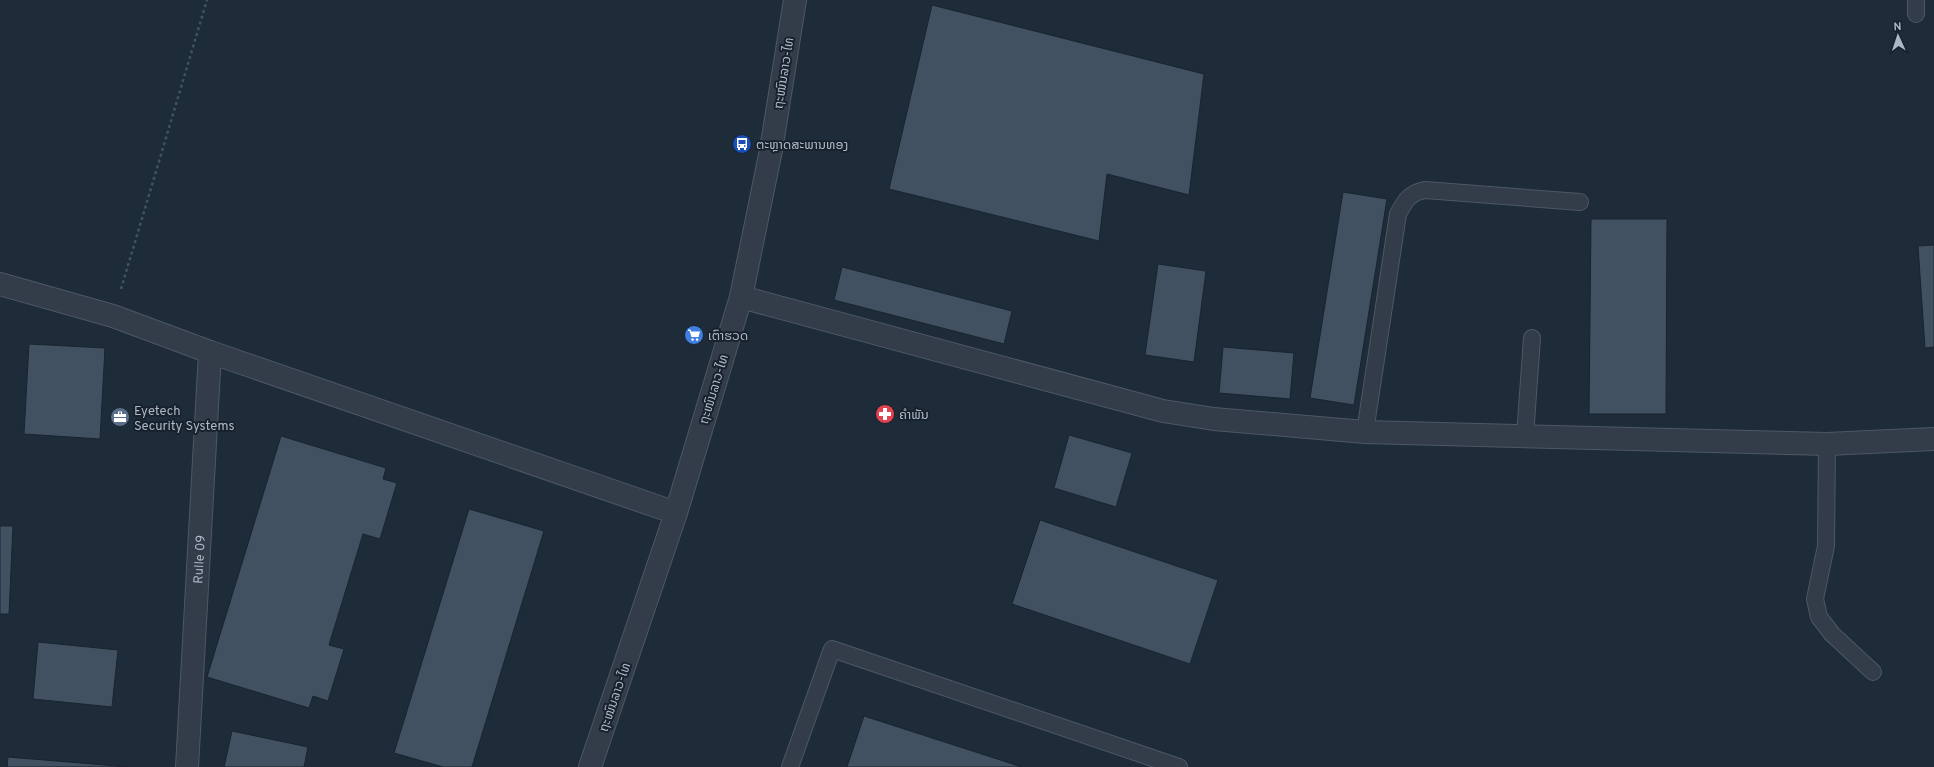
<svg xmlns="http://www.w3.org/2000/svg" width="1934" height="767" viewBox="0 0 1934 767" font-family="Overpass,'Noto Sans Lao',sans-serif">
<style>
.building{fill:#415161;stroke:#1a242f}
.lines{fill:none;stroke-linecap:round;stroke-linejoin:round}
.service-casing{stroke:#4d5864;stroke-width:18}
.minor-casing{stroke:#4d5864;stroke-width:24}
.tertiary-casing{stroke:#4d5864;stroke-width:24}
.path{stroke:#3e5657;stroke-width:2.5;stroke-dasharray:3 3;stroke-linecap:butt}
.service{stroke:#323d49;stroke-width:16}
.minor{stroke:#323d49;stroke-width:22}
.tertiary{stroke:#323d49;stroke-width:22}
.labels{text-anchor:middle;stroke-width:4;stroke-linejoin:round;paint-order:stroke}
.street-label{font-size:13px;fill:#acb8c6;stroke:#18222d}
.poi-label{font-size:13px;fill:#acb8c6;stroke:#18222d;text-anchor:start}
</style>
<rect width="100%" height="100%" fill="#1e2b39"/>
<path class="building" d="M932,5L1204,74L1189,195L1107,174L1099,241L889,189Z
M1343,192L1387,199L1354,405L1310,398Z
M1591,219H1667L1666,414H1589Z
M1934,245V347L1925,348L1918,246Z
M1158,264L1206,271L1194,362L1145,355Z
M842,267L1012,311L1004,344L834,300Z
M29,344L105,348L100,439L24,434Z
M1223,347L1294,353L1290,399L1219,393Z
M1069,435L1132,453L1116,507L1054,488Z
M281,436L386,468L383,479L397,483L380,539L363,534L329,645L344,649L328,701L313,696L309,708L207,677Z
M469,509L544,531L472,767H443L394,753Z
M1040,520L1218,580L1190,664L1012,604Z
M0,526H13L9,614H0Z
M38,642L118,650L112,707L33,699Z
M864,716L1022,767H847Z
M232,731L308,747L304,767H224Z
M8,757L129,767H7Z"/>
<g class="lines">
<defs>
<path id="service" d="M1916,14V0
M1365,432L1398,214C1405,201 1409,193 1425,190L1580,202
M1525,436L1532,338
M1827,444L1826,546L1815,599L1819,617L1832,634L1873,672
M790,767L832,649L1179,767"/>
<g id="minor">
<path d="M741,297L1163,411L1214,419L1365,432L1827,444L1934,439"/>
<path id="s1" d="M187,767L210,352"/>
</g>
<path id="tertiary" d="M0,284L113,316L210,352L676,513
M590,767L676,513L741,297L771,150L795,0"/>
</defs>
<use href="#service" class="service-casing"/>
<use href="#minor" class="minor-casing"/>
<use href="#tertiary" class="tertiary-casing"/>
<path class="path" d="M121,289L207,0"/>
<use href="#service" class="service"/>
<use href="#minor" class="minor"/>
<use href="#tertiary" class="tertiary"/>
</g>
<defs>
<symbol id="bus-disc" viewBox="-11 -11 22 22"><circle r="9.5" fill="#1a4fb4" stroke="#18222d"/><path d="M-5-6H5V4H4V6H2V4H-2V6H-4V4H-5ZM-3.5-4V0h7V-4ZM-3.5 1.2v1.5H-2V1.2ZM2 1.2v1.5H3.5V1.2Z" fill="#fff"/></symbol>
<symbol id="supermarket-disc" viewBox="-11 -11 22 22"><circle r="9.5" fill="#3f7fe0" stroke="#18222d"/><path d="M-6-5.5h2.5l.6 2H6L4.5 2H-2.5L-4.4-4H-6ZM-1.5 3.2a1.3 1.3 0 1 0 .1 0ZM3 3.2a1.3 1.3 0 1 0 .1 0Z" fill="#fff"/></symbol>
<symbol id="pharmacy-disc" viewBox="-11 -11 22 22"><circle r="9.5" fill="#e0444e" stroke="#18222d"/><path d="M-2-6h4v4h4v4h-4v4h-4v-4h-4v-4h4Z" fill="#fff"/></symbol>
<symbol id="office-disc" viewBox="-11 -11 22 22"><circle r="9.5" fill="#5c6f8a" stroke="#18222d"/><path d="M-6-3h4V-5.5h4V-3h4V5H-6ZM-1-4.5V-3h2v-1.5ZM-6 0V1H6V0Z" fill="#fff"/></symbol>
</defs>
<g fill-rule="evenodd">
<use href="#bus-disc" x="731" y="133" width="22" height="22"/>
<use href="#supermarket-disc" x="683" y="324" width="22" height="22"/>
<use href="#pharmacy-disc" x="874" y="403" width="22" height="22"/>
<use href="#office-disc" x="109" y="406" width="22" height="22"/>
</g>
<g class="labels">
<g class="street-label">
<text transform="translate(783 73) rotate(-81)" y="5">ຖະໜົນລາວ-ໄທ</text>
<text transform="translate(713 389) rotate(-73)" y="5">ຖະໜົນລາວ-ໄທ</text>
<text dy="5" stroke="none"><textPath href="#s1" startOffset="208">Rulle 09</textPath></text>
<text transform="translate(614 697) rotate(-71)" y="5">ຖະໜົນລາວ-ໄທ</text>
</g>
<g class="poi-label">
<text x="756" y="149">ຕະຫຼາດສະພານທອງ</text>
<text x="708" y="340">ເຕົາຮວດ</text>
<text x="134" y="415">Eyetech<tspan x="134" dy="15">Security Systems</tspan></text>
<text x="899" y="419">ຄໍາພັນ</text>
</g>
</g>
<g transform="translate(1898 36) rotate(357)" stroke="#18222d" stroke-width="3" paint-order="stroke">
<path d="M0-3L7 15L0 10L-7 15Z" fill="#acb8c6"/>
<text y="-6" font-size="11" font-weight="bold" text-anchor="middle" fill="#acb8c6">N</text>
</g>
</svg>
